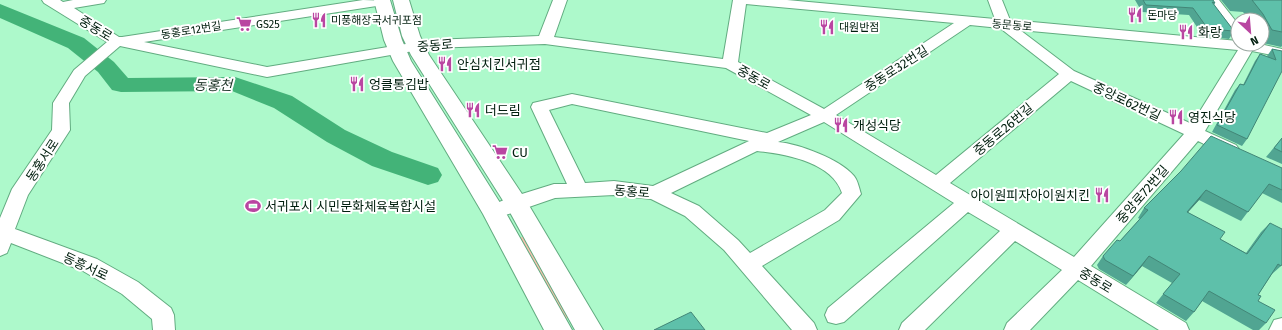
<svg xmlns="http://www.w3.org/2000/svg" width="1282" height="330" viewBox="0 0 1282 330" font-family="'Fira Sans','Noto Sans KR',sans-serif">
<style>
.green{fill:#f8c0af}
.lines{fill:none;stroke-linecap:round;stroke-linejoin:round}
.river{fill:#43b378;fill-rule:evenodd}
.minor-casing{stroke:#62ac80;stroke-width:2}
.major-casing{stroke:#62ac80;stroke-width:2}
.minor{fill:#fff;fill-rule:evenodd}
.major{fill:#fff;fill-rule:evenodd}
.wall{fill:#51a592}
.shaded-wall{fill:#428677}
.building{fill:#5ec0aa;stroke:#428677}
.labels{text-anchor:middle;stroke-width:4;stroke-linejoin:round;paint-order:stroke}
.far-poi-label{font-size:11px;fill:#001e0e;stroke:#fff;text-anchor:start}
.far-street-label{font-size:11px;fill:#001e0e;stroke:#fff}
.street-label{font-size:13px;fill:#001e0e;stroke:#fff}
.poi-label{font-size:13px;fill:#001e0e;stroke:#fff;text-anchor:start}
.water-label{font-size:14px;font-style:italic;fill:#1d3527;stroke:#fff}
</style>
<rect width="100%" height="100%" fill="#adf9cb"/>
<path class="green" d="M522,237H524L570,317L565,319L519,238Z"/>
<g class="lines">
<path class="river" d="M0,4L84,38L114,62L128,78L235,77L292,96L345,130L392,152L438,168L442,175L438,182L428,185L372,166L327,142L274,108L232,91L121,92L112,90L98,72L68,48L0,18Z"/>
<defs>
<path id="minor" d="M42,0H60L63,2L73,0H106L104,3L74,8L119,37H122L363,0L390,1L388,4L383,5L144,42L267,67L430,40L539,36L553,0H567L554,37L723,59L733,0H787L995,19L988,0H1002L1010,20L1238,41V44H1260L1282,49V57L1252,51L1205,131L1236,145L1239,149L1236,153C1223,157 1209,146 1198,141L1091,266L1186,323L1189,330H1159L1078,280L1030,330H1004L1007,323L1062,270L1015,241L925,330H899L902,323L1000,231L968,212L844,322L836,324L828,322L825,315L828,308L954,203L824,122L778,142C799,144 840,159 854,176C858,181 859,188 861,194L839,220L762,266L814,323L817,330H792L724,250L685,216L651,199L614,195L555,198L494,219L487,217L484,212L487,207L509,198L554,184H567L531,107L533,103L572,94L767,133L811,115L726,68L545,44L430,48L267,77L120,46L85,76L69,103L70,130L28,195L15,229L97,259L138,282L171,308L174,315L175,330H153L152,319L122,294L83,271L11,243L7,253L0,256V218L12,189L52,130L53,103L74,70L107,42L44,3ZM746,4L954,23L824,109L738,62ZM970,25L1000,28L1059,74L936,175L836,115ZM1020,30L1238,50L1192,124L1074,71ZM1071,81L1184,134L1074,257L950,183ZM572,104L749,141L653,186L614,181L585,183L549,110ZM757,151C785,154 832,162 842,193L825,210L750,253L738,240L699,206L671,193Z
M1205,0H1219L1238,24V38L1233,37Z
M1282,318V330H1269L1274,320Z"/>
<path id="major" d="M374,0H390L402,40L411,61L502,206L572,330H544L483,214L393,61L384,40Z
M393,0H409L420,36L429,55L524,197L603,330H575L507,207L411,55L402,36Z"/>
</defs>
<use href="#minor" class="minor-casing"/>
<use href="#major" class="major-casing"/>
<use href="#minor" class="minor"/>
<use href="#major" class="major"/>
</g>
<path class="wall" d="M1135,0H1213L1215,3L1214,5L1234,31L1229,39L1203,36L1189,15L1142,12Z
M1221,0H1282V46L1281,47L1263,43L1262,42V20H1249L1243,12L1230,11Z
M1272,49L1282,51L1247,139L1242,146L1212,132L1235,90L1240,84L1243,85L1255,61L1260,54L1268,57L1267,56Z
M1282,138V164L1266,157Z
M1282,168V203L1262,193L1241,221L1199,200L1188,212L1220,239L1246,253L1261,232L1270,223L1281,266L1272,274L1258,295V301L1266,323L1259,330H1253L1202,301L1194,312L1186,321L1156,303L1172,283L1142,266L1126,285L1099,269L1097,265L1103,256L1120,241L1140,219L1138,218L1144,208Z"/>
<path class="shaded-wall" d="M1206,190L1199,200L1180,221L1187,212Z
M1149,256L1142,266L1126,285L1133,276Z"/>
<path class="building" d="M1143,0H1213L1215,3L1212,2L1234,31L1208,29L1193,8L1146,5Z
M1252,0H1282V32L1272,30L1263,14Z
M1272,49L1282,51V71L1247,139L1217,125L1240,84L1244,85L1260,54L1276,60Z
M1211,136L1282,168V190L1269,184L1248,212L1206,190L1187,212L1225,232L1220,239L1247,254L1270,223L1282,229V264L1281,266L1278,264L1258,295L1261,296L1258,301L1275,310L1266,323L1209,291L1194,312L1163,294L1180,274L1149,256L1133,276L1105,260L1103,256L1117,240L1120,241L1148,210L1144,208L1181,171Z
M1282,138V152L1274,148Z
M691,312L705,330H654Z"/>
<defs>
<symbol id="restaurant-bare" viewBox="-9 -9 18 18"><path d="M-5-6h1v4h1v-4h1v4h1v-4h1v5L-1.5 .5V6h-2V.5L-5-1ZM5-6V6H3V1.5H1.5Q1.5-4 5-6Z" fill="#b946a1" stroke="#fff" stroke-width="2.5" paint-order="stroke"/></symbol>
<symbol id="supermarket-bare" viewBox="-9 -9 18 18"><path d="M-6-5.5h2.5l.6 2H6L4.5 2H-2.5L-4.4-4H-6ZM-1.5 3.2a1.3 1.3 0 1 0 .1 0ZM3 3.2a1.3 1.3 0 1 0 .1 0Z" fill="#b946a1" stroke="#fff" stroke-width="2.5" paint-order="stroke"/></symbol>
<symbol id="stadium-bare" viewBox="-9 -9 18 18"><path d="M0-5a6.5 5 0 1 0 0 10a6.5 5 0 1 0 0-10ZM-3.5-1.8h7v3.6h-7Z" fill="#b946a1" stroke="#fff" stroke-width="2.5" paint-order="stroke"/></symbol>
</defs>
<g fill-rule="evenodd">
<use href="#restaurant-bare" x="1124" y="4" width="22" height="22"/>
<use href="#restaurant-bare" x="308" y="9" width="22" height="22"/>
<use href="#supermarket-bare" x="233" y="13" width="22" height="22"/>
<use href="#restaurant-bare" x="816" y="16" width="22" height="22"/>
<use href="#restaurant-bare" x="1175" y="21" width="22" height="22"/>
<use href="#restaurant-bare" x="434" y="53" width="22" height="22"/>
<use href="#restaurant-bare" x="346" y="73" width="22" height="22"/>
<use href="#restaurant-bare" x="462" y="99" width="22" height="22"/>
<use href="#restaurant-bare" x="1165" y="106" width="22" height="22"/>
<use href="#restaurant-bare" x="830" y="114" width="22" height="22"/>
<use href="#supermarket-bare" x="489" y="141" width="22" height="22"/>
<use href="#restaurant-bare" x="1091" y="184" width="22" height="22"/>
<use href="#stadium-bare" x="242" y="195" width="22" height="22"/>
</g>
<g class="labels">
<g class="far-poi-label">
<text x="1147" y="19">돈마당</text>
<text x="331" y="24">미풍해장국서귀포점</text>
<text x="256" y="28">GS25</text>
<text x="839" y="31">대원반점</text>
</g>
<g class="far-street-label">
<text transform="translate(1012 25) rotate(5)" y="4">동문동로</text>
<text transform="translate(191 30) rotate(-9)" y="4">동홍로12번길</text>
</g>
<g class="street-label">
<text transform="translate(96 28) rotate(31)" y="5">중동로</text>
<text transform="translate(435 45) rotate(-5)" y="5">중동로</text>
<text transform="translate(896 68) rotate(-33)" y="5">중동로32번길</text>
<text transform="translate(754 77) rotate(29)" y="5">중동로</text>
<text transform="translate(1127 101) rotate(25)" y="5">중앙로62번길</text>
<text transform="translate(1003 129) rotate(-40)" y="5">중동로26번길</text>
<text transform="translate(42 160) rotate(-57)" y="5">동홍서로</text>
<text transform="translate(632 191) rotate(5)" y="5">동홍로</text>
<text transform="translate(1142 194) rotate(-49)" y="5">중앙로72번길</text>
<text transform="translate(86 266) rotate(25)" y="5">동흥서로</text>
<text transform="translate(1096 280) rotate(31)" y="5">중동로</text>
</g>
<g class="poi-label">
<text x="1198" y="37">화랑</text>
<text x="457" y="69">안심치킨서귀점</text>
<text x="369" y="89">엉클통김밥</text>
<text x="485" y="115">더드림</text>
<text x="1188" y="122">영진식당</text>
<text x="853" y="130">개성식당</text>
<text x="512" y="157">CU</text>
<text x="1090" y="200" text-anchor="end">아이원피자아이원치킨</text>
<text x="265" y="211">서귀포시 시민문화체육복합시설</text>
</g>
<g class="water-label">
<text transform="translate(213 85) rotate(1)" y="5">동홍천</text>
</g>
</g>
<g transform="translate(1250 32) rotate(154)"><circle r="19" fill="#ffffff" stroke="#99a59f"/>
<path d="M0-3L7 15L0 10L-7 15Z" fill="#b946a1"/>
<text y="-6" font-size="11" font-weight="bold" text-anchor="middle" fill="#001e0e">N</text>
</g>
</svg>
